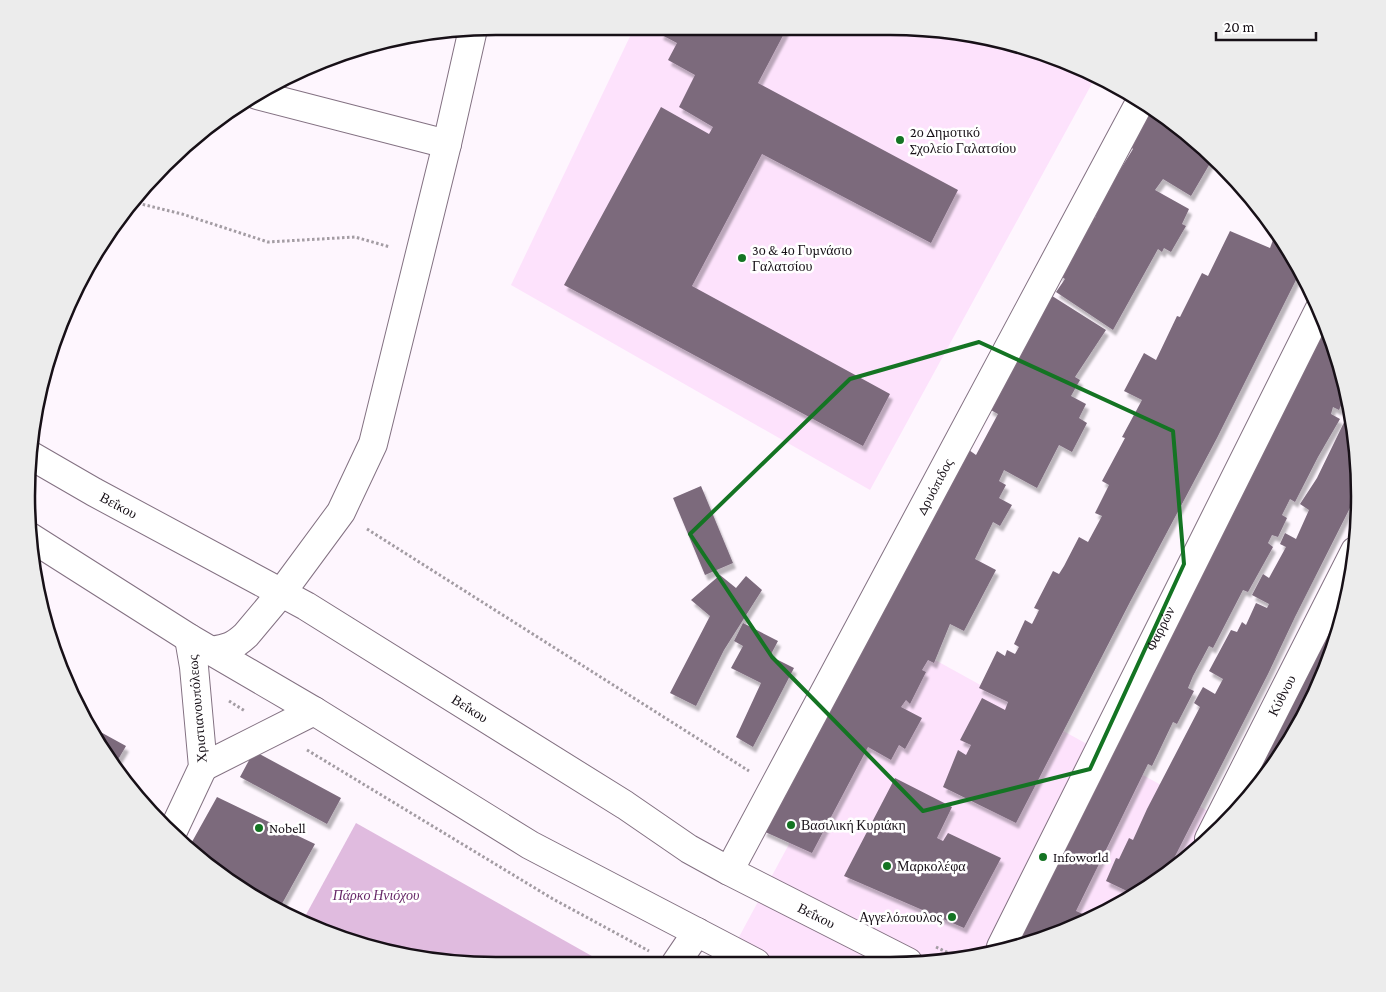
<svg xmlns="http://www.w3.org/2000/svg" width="1386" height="992" viewBox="0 0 1386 992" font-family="'Crimson Pro',serif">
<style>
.built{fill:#fde2fc}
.green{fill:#e0bbdf}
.building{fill:#7c6a7c;filter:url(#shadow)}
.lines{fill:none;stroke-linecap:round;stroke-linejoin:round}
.minor-casing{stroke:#837182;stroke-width:30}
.major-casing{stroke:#837182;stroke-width:30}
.path{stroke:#a39ca3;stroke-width:3;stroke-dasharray:2.5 2.5;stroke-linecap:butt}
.minor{stroke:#fff;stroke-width:28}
.major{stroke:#fff;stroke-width:28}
.marked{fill:none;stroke:#147423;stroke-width:4;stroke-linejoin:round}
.poi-dot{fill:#147423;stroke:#fff;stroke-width:2}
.labels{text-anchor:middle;stroke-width:5;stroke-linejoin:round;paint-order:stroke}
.poi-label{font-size:14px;fill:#171017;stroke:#fff;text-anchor:start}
.street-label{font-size:14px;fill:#171017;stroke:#fff}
.park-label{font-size:14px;font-style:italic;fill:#672868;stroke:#fff}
.rim{fill:none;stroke:#171017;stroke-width:2.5}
</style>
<defs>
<filter id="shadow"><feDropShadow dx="3" dy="5.5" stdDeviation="1" flood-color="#0004"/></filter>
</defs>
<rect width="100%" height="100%" fill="#fef6fe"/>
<path class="built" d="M635,26H890L982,35L1095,78L870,490L511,285Z
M899,640L1226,821L1200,849L1098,917L952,962L725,963Z"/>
<path class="green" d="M356,823L606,964L466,965L375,950L302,922Z"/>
<path class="building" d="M664,26H788L758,83L958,190L931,243L762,154L692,286L890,394L863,446L564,285L661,107L709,134L713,127L679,107L695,75L668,60L677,43L660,34Z
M1150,109L1212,160L1191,196L1163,179L1155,190L1189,209L1182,224L1186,226L1171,252L1164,248L1162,252L1158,249L1113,330L1056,292L1065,279L1059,275L1091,216L1095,218L1097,212L1120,170L1133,149L1129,145Z
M1230,231L1270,248L1276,232L1297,261L1301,270L1217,438L1130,602L1016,823L943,787L958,750L966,755L971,745L960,740L982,698L1005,710L1008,702L979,688L997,651L1005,656L1007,650L1015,654L1019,647L1014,644L1025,620L1032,624L1039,610L1034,608L1053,571L1059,574L1064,566L1079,537L1088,542L1102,516L1095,513L1109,485L1102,481L1125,438L1122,437L1142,400L1124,391L1144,353L1156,360L1177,316L1180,317L1202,273L1208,276Z
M1049,294L1106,330L1075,377L1080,380L1071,396L1086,404L1079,418L1087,423L1072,452L1059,445L1037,488L1004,470L999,481L1006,485L999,498L1012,505L1000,526L993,522L975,559L996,570L964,631L950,624L934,663L928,660L922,670L926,672L910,704L906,700L901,707L922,718L905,749L899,745L891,760L868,747L812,853L763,831L969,450L976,455L998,414L989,409Z
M1325,323L1335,345L1346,394L1339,410L1333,407L1331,414L1340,419L1318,457L1295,502L1290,499L1282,515L1287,518L1278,537L1272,535L1268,543L1273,547L1248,592L1243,590L1213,648L1209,646L1193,676L1188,688L1194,691L1177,724L1173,722L1152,766L1148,764L1076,911L1092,918L1099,906L1108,910L1098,917L1004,946Z
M1350,410L1356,435L1352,444L1356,445L1358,492L1295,617L1268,674L1168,870L1122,901L1127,891L1106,881L1116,858L1119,859L1129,838L1133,840L1147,809L1200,707L1194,703L1203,687L1215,694L1223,679L1209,671L1231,630L1237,632L1242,622L1246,625L1256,603L1267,608L1269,604L1252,595L1263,574L1269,578L1286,547L1280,544L1285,533L1296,539L1309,510L1300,504L1317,478Z
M701,486L733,563L705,575L673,498Z
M720,575L736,588L746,576L762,590L724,650L696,706L670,693L710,616L691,600Z
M1350,582L1344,618L1311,704L1262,782L1245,801L1244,800Z
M743,623L778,641L770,656L794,668L753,747L736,737L761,683L731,668L743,646L734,641Z
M95,729L126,746L116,763L103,741Z
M254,751L341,798L327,824L240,777Z
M895,778L952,807L937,838L943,841L948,833L1001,858L964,928L844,876Z
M217,797L315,844L278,911L210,868L188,849Z"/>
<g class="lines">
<defs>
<g id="minor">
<path d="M257,95L447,144"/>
<path d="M211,651C228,648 233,647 246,635L282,592L341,512L373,444L447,144L473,29"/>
<path d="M203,767L314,711"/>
<path d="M172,833L203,767L194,667L189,638"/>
<path id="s1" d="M1209,839L1355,551"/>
<path id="s2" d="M729,871L1140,102"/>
<path id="s3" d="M1001,947L1319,310"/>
<path d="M676,963L697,932"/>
</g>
<g id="major">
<path id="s4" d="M30,455L94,492L306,606L625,805L689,849L729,871L908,962"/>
<path d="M30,537L189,638L314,711L530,845L756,963"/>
</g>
</defs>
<use href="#minor" class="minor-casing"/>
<use href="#major" class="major-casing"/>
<path class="path" d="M133,202L182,214L268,242L355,237L390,247
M367,529L749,771
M229,701L245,711
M307,750L553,899L649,951
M936,947L961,959"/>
<use href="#minor" class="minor"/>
<use href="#major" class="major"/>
</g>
<path class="marked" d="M979,342L1173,431L1184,564L1090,769L923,811L772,657L690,534L850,379Z"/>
<g class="poi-dot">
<circle cx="900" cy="140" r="5"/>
<circle cx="742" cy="258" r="5"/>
<circle cx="791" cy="825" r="5"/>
<circle cx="259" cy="828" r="5"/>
<circle cx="1043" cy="857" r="5"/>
<circle cx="887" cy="866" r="5"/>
<circle cx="952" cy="917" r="5"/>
</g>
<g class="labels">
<g class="poi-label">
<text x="910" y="137">2ο Δημοτικό<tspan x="910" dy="16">Σχολείο Γαλατσίου</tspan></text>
<text x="752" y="255">3ο &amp; 4ο Γυμνάσιο<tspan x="752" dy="16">Γαλατσίου</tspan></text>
<text x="801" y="830">Βασιλική Κυριάκη</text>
<text x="269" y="833">Nobell</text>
<text x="1053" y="862">Infoworld</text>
<text x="897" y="871">Μαρκολέφα</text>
<text x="942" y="922" text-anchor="end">Αγγελόπουλος</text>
</g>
<g class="street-label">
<text dy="5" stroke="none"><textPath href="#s2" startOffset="436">Δρυόπιδος</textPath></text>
<text dy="5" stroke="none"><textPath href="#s4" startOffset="102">Βεΐκου</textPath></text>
<text dy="5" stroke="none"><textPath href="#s3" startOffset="356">Φαρρών</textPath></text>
<text dy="5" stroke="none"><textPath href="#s1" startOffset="161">Κύθνου</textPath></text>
<text dy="5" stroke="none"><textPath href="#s4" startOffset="508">Βεΐκου</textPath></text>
<text transform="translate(197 709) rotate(-95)" y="5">Χριστιανουπόλεως</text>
<text dy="5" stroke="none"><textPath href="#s4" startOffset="912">Βεΐκου</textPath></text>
</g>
<g class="park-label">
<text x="376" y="900">Πάρκο Ηνιόχου</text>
</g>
</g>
<path d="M0 0H1386V992H0ZM496 35H890A461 461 0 0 1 1351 496V496A461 461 0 0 1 890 957H496A461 461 0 0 1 35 496V496A461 461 0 0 1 496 35Z" fill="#ececec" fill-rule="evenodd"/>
<path class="rim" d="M496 35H890A461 461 0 0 1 1351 496V496A461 461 0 0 1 890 957H496A461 461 0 0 1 35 496V496A461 461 0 0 1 496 35Z"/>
<path d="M1216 32v8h100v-8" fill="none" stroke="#171017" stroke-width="2.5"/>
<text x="1224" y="32" font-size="15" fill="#171017" stroke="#ffffff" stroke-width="4" paint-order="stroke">20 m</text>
</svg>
